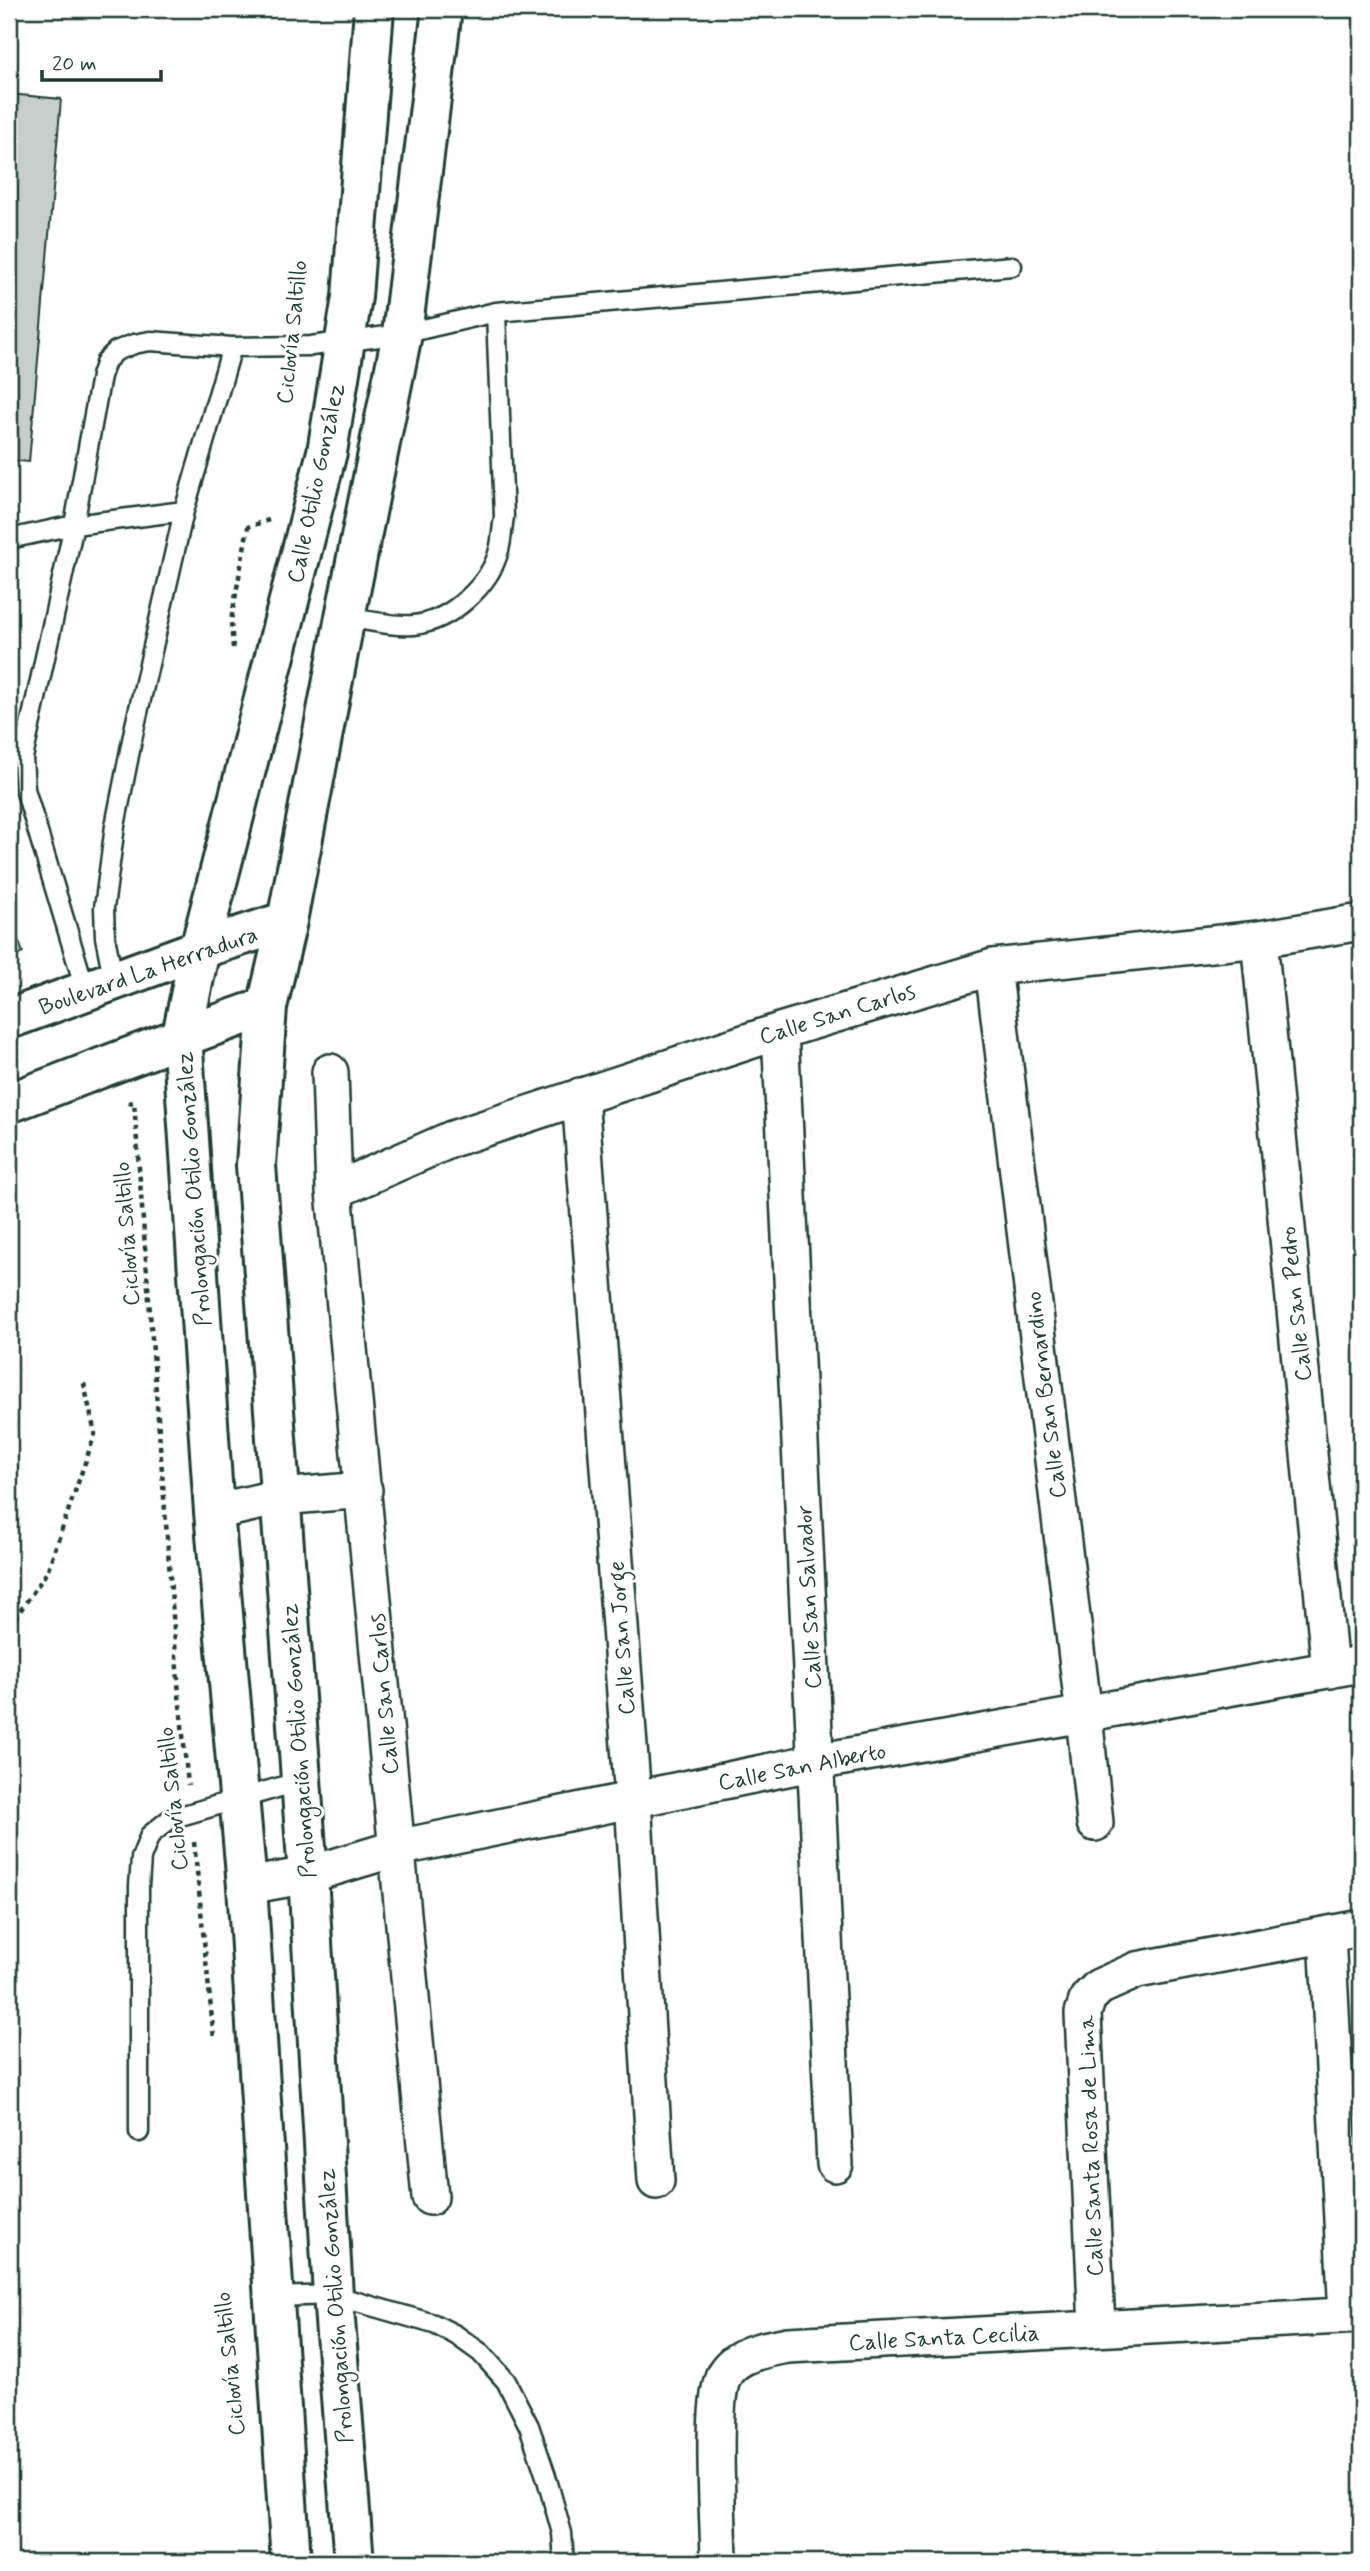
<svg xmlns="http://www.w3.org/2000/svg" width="1370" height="2571" viewBox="0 0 1370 2571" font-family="Mynerve,sans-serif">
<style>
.building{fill:#c7cfcc;stroke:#1f3d34;stroke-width:2}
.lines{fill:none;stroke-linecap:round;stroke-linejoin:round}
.lane-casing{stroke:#1f3d34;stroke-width:23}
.street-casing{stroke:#1f3d34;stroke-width:40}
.secondary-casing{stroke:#1f3d34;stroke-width:44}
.path{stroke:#1f3d34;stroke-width:4.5;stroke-dasharray:5 5;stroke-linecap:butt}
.lane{stroke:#fff;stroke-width:18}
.street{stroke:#fff;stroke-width:35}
.secondary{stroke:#fff;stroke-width:38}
.labels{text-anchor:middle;stroke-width:6;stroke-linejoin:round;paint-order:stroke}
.street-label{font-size:23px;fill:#1f3d34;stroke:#fff}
</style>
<rect width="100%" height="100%" fill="#fff"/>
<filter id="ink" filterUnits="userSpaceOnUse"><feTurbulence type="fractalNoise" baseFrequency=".0143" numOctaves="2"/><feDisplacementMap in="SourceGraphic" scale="14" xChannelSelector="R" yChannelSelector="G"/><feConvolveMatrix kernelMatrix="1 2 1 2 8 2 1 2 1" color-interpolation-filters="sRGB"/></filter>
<g filter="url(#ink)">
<path class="building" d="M9,94L61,99L29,462L9,460Z
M9,914L23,953L9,959Z"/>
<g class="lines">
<defs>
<path id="lane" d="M9,539L74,525L184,511
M345,617C365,620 394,627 414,625C451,621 490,585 499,550C502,539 502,528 504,517L496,312
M9,729L23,758
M117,980L110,962L105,937L104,908L115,826L134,730L184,511L232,347
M86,992L25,789L23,758L74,525L101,376L106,361L116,351L134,344L150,341L232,347L311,346L402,334L496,312L1012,266
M139,2132V1886L141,1858L150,1835L170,1819L301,1781
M274,2297L333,2295L434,2324L456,2335L481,2353L506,2381L529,2426L546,2476L562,2533L564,2562"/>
<path id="street" d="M1259,939L1330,1670
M993,967L1084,1715L1095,1823
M780,1031L835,2164
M330,1072L334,1191L430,2197
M580,1096L633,1799L656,2181
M334,1191L452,1139L780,1031L993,967L1259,939L1361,922
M214,1512L280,1497L364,1490
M247,1886L308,1875L397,1848L816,1762L1361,1664
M1327,1935L1347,2315
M1097,2328L1083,2013L1088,1998L1099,1987L1137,1970L1361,1928
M719,2562C719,2526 709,2399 725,2373C738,2353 766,2349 788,2345L1361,2315"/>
<path id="secondary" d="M9,1019L200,949L287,921
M9,1103C95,1071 180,1036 267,1007
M291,2562L247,1886L214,1512L182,1035L200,949L327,452L352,297L374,9
M354,2562L333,2295L308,1875L256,1165L267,1007L287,921L345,617L402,334L442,9"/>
</defs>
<use href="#lane" class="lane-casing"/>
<use href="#street" class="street-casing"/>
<use href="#secondary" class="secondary-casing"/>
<path class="path" d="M233,648L231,621L248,527L269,520
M128,1103L134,1102L179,1695L188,1785
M9,1627L47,1572L95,1434L83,1379
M194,1842L214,2039"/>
<use href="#lane" class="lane"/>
<use href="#street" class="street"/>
<use href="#secondary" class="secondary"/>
</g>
</g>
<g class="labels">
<g class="street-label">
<text transform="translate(291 332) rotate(-84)" y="8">Ciclovía Saltillo</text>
<text transform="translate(315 483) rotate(-78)" y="8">Calle Otilio González</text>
<text transform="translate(148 970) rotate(-19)" y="8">Boulevard La Herradura</text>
<text transform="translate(837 1013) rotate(-17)" y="8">Calle San Carlos</text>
<text transform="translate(193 1189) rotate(-94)" y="8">Prolongación Otilio González</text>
<text transform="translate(126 1234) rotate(-94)" y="8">Ciclovía Saltillo</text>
<text transform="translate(1295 1304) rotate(-96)" y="8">Calle San Pedro</text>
<text transform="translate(1045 1395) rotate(-97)" y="8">Calle San Bernardino</text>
<text transform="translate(808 1597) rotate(-93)" y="8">Calle San Salvador</text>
<text transform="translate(621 1638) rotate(-94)" y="8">Calle San Jorge</text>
<text transform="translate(383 1694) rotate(-95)" y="8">Calle San Carlos</text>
<text transform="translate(298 1741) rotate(-94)" y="8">Prolongación Otilio González</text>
<text transform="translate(802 1766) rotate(-11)" y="8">Calle San Alberto</text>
<text transform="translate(172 1799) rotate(-96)" y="8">Ciclovía Saltillo</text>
<text transform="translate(1090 2146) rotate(-92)" y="8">Calle Santa Rosa de Lima</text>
<text transform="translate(335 2306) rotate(-94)" y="8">Prolongación Otilio González</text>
<text transform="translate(944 2337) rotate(-3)" y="8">Calle Santa Cecilia</text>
<text transform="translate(229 2364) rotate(-96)" y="8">Ciclovía Saltillo</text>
</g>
</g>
<rect width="1370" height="2571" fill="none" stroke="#fff" stroke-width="35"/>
<rect x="18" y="18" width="1335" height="2536" fill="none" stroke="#1f3d34" stroke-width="2.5" filter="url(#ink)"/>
<path d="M42 70v10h119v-10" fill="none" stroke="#1f3d34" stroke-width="3.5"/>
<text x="52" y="70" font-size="21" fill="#1f3d34" stroke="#ffffff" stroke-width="5" paint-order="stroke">20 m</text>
</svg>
